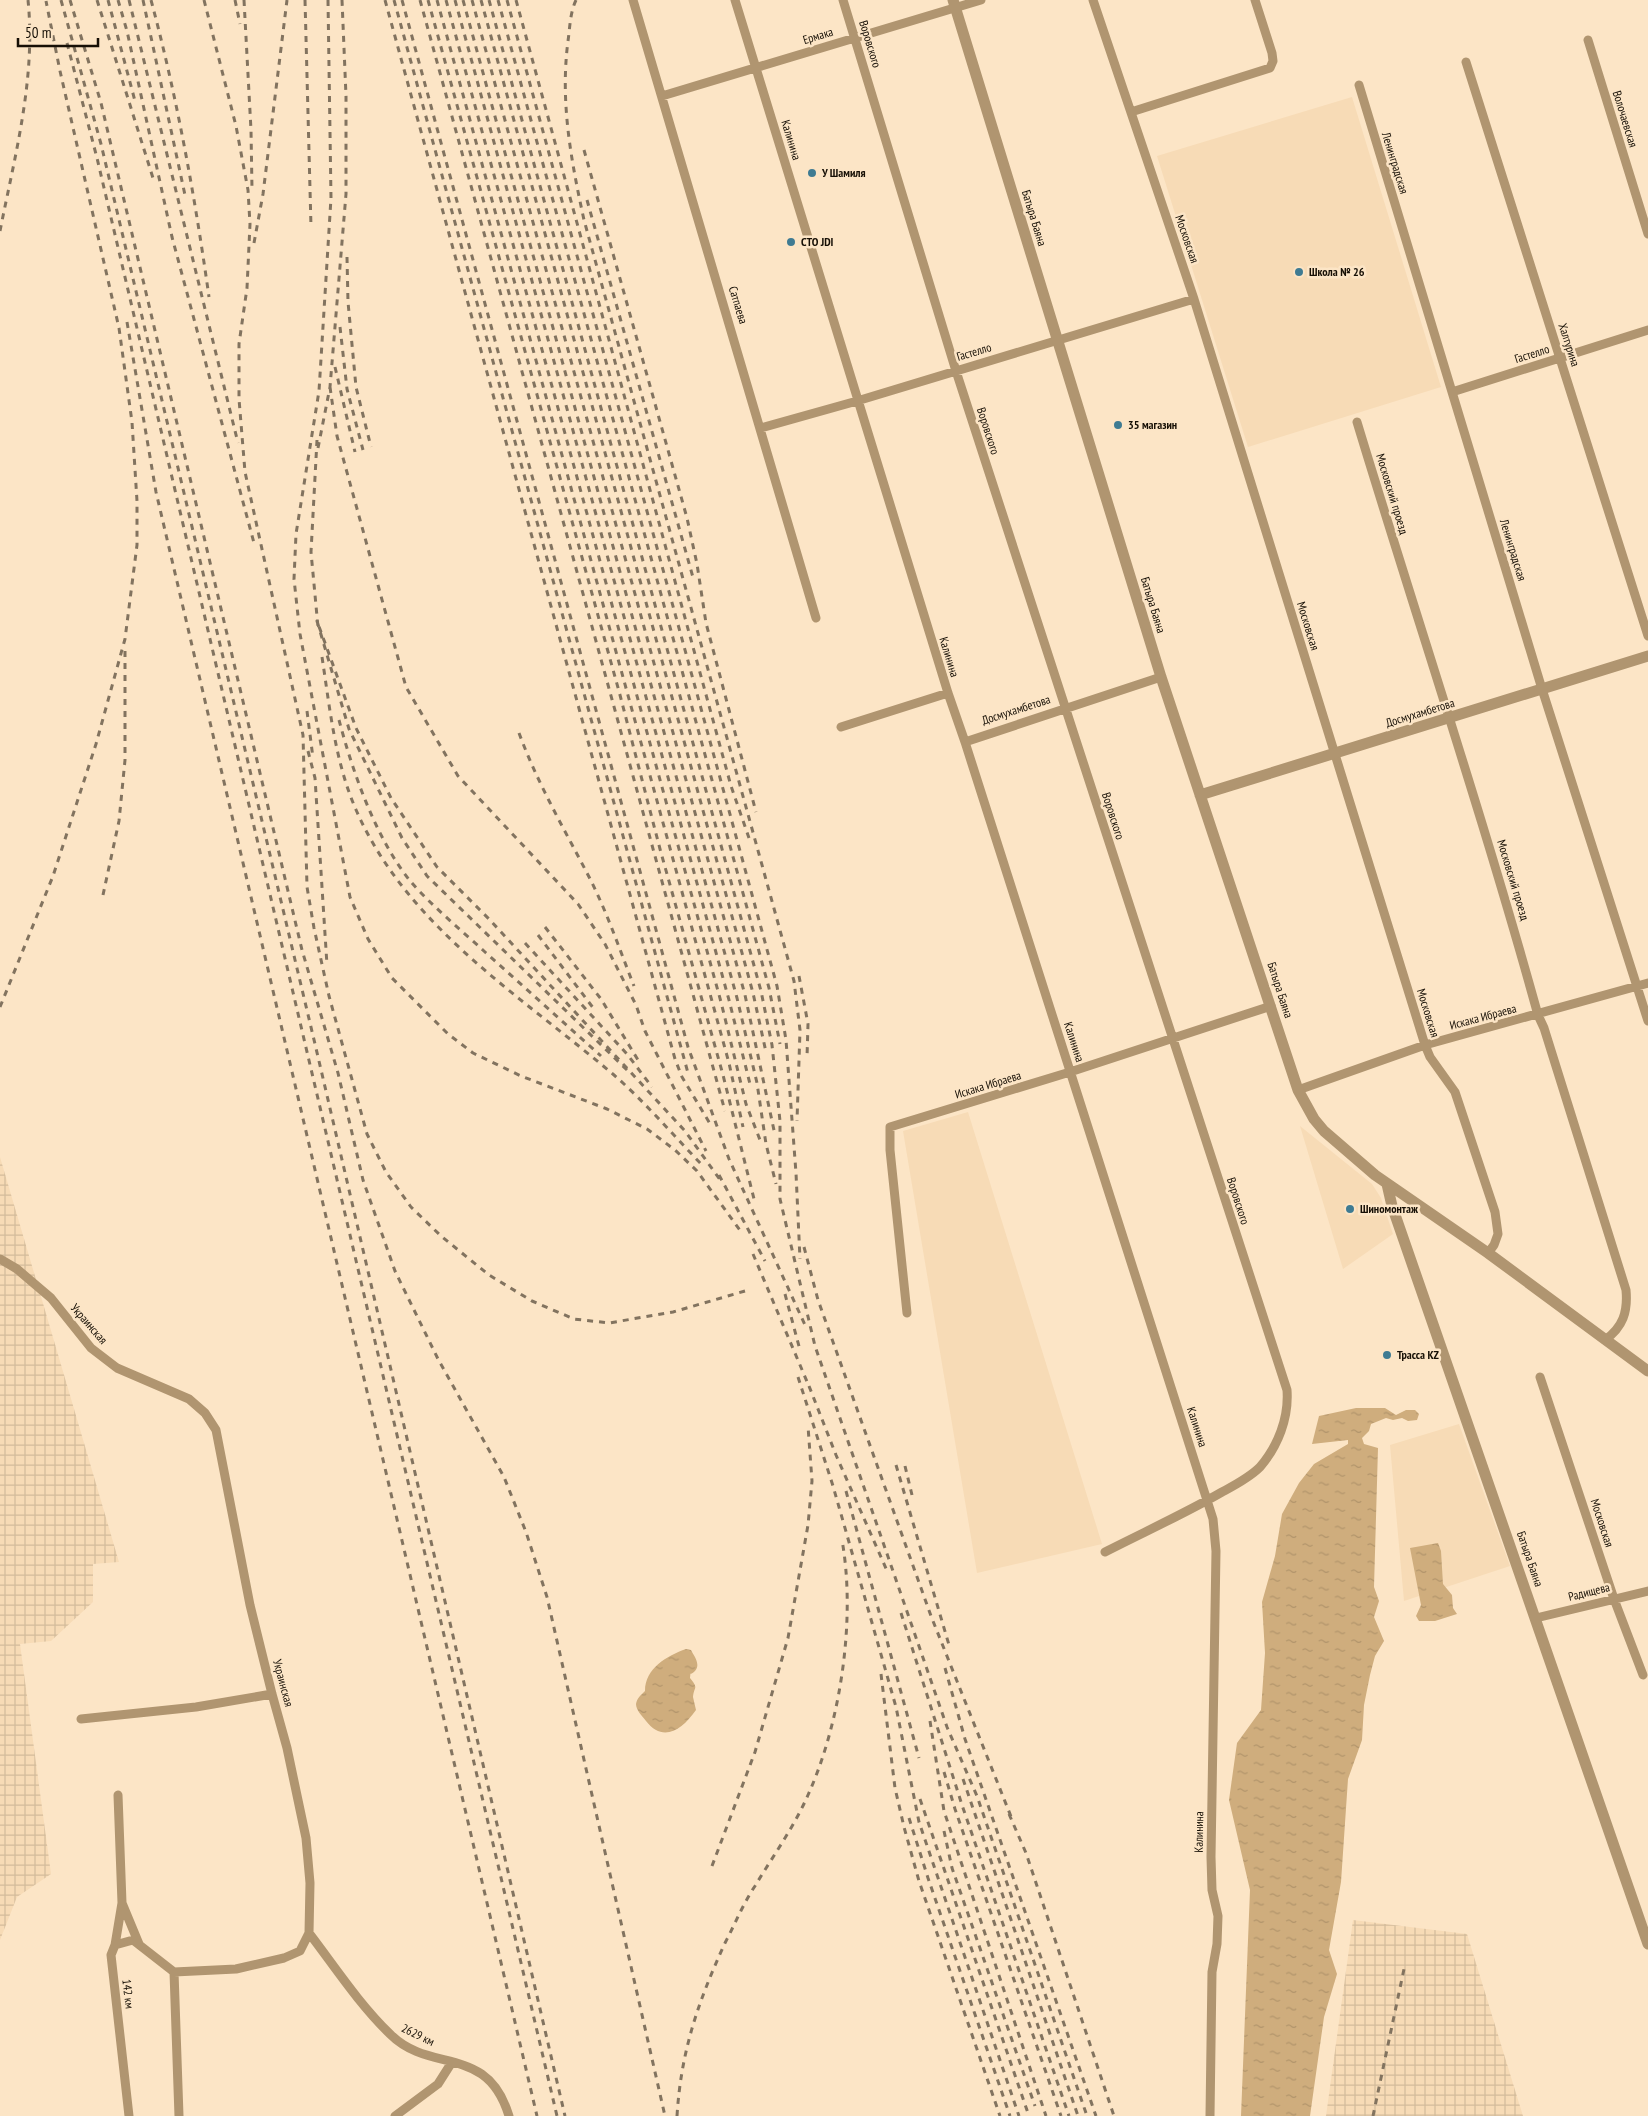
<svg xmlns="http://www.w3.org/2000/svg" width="1648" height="2116" viewBox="0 0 1648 2116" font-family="'PT Sans Narrow',sans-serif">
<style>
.built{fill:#f7dbb6}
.industrial{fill:url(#industrial-grid)}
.water{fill:url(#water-ripples)}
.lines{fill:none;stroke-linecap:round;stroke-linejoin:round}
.minor{stroke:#b09570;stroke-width:9}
.tertiary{stroke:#b09570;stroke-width:11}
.rail{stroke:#82735f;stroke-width:3;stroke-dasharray:6 6;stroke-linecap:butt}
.poi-dot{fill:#3f7b92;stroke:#fce5c6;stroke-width:2}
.labels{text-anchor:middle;stroke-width:5;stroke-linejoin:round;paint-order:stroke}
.street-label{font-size:12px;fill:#160f05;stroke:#fce5c6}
.poi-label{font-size:12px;font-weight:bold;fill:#160f05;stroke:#fce5c6;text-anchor:start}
</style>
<defs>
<pattern id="industrial-grid" width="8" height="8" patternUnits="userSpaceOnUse" patternTransform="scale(1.25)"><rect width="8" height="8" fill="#f7dbb6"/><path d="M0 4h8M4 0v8" fill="none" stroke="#d3bb9b"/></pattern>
<pattern id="water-ripples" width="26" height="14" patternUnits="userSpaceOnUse" patternTransform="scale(1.25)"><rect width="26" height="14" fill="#cfad7d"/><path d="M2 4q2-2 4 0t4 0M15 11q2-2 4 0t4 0" fill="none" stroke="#b1946b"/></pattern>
</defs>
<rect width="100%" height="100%" fill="#fce5c6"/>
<path class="built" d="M1352,97L1441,387L1248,447L1157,156Z
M968,1112L1102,1544L977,1573L903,1131Z
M1300,1126L1372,1184L1381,1198L1393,1234L1343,1269Z
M1459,1424L1510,1566L1404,1601L1390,1445Z"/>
<path class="industrial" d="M0,1157L119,1562L93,1564V1602L51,1641L20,1644L51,1874L17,1897L0,1940Z
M1353,1920L1467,1934L1523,2116H1326Z"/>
<path class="water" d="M1356,1408H1385L1396,1415L1406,1410H1415L1419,1414L1417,1420L1408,1421L1402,1418L1393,1420L1386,1418L1371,1424L1369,1431L1362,1438L1364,1444L1378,1448L1374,1587L1379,1601L1374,1617L1384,1641L1375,1656L1370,1675L1364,1705L1362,1740L1348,1779L1341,1882L1329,1950L1337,1974L1324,2017L1310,2116H1241L1250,1890L1229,1800L1237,1743L1261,1710L1265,1653L1262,1602L1275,1556L1282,1514L1299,1483L1314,1464L1348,1444V1440L1312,1444L1319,1416Z
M1438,1543L1441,1551L1443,1584L1452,1595L1453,1608L1457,1614L1435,1621H1419L1416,1616L1421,1605L1410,1548Z
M686,1649L691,1650C694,1656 701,1664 695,1671C689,1677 691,1670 690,1678C699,1689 694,1686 693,1697L696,1710C682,1730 663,1743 646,1721C642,1716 636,1710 636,1704C637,1698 641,1695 645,1691C645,1668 667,1656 686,1649Z"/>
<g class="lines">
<path class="minor" d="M633,0L816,618
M735,0L948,693L965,742L1213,1519L1216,1551L1211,1857L1212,1890L1218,1916L1217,1944L1212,1972L1210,2116
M843,0L956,371L1287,1390C1289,1418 1278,1446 1260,1467C1249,1478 1235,1485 1222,1492C1184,1514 1144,1532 1105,1552
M1093,0L1194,299L1425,1045L1430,1057L1455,1092L1495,1212L1498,1234L1494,1245L1488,1253
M1588,40L1648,234
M1466,62L1648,636
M1359,85L1542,689L1648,1021
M662,96L981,0
M1131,112L1270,68L1273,61L1272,53L1255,0
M1452,392L1648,330
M1357,422C1417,620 1483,816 1538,1015L1544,1028L1626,1290C1628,1312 1623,1327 1605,1340
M761,428L857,401L1194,299
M841,727L948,693
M965,742L1161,677
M1298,1090L1425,1045L1648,983
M0,1259L17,1269L51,1298L91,1348L117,1368L189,1399L205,1413L216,1430L250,1605L272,1694L287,1748L306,1838L310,1883L309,1933L300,1951L284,1958L236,1969L174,1972L179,2116
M907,1313L890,1150V1127L1070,1072L1271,1006
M1540,1377L1614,1599L1643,1675
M1536,1618L1648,1591
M81,1719L196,1707L272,1694
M118,1795L122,1903L139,1944
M309,1933C335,1967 359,2004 390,2034C431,2075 487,2043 509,2116
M115,1945L122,1903
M129,2116L111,1955L115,1945L133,1940L174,1972
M395,2116L438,2084L452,2062"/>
<path class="tertiary" d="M953,0L1161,677L1298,1090L1314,1119L1324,1131L1375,1175L1488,1253L1648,1371
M1200,795L1648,656
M1387,1184L1392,1206L1648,1944"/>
<path class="rail" d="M61,0L101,144L315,1044L565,2116
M70,0L101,103L302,950L338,1073L363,1180L395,1271L438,1359L504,1477L526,1532L547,1597L665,2116
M97,0L153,178
M108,0L135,101
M118,0L127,31L172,237L254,543
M129,0L238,443
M143,0L185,195
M151,0C177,97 195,197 209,297
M204,0L236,126L248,190L250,224L247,288L239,344V399L245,472L303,735L307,887L314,928L329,996L367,1134L386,1172L411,1207L441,1236L489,1275L532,1301L574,1319L609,1323L673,1312L745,1291
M235,0L240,24
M244,0L251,130L252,189
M305,0L311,227
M328,0L331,198L319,391L296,534L294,579L300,634L350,897L368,939L392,978L448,1034L473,1053L521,1076L607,1109L647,1129L675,1150L697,1171L742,1233
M385,0L675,1059L682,1077L712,1127
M394,0L688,1073
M402,0L688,1047L729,1159L805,1325
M420,0L725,1111
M428,0L620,695L660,849L723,1075L754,1199
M437,0L729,1063L743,1127
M446,0L721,1002L746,1104L762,1145
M455,0L729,1000L751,1088
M463,0L737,998L757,1083L766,1144L776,1184
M472,0L745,995L775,1135
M481,0L753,993L766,1052
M489,0L761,991L772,1045L780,1121V1199L815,1346L947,1727L977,1796L1087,2116
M498,0L769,988L780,1044
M507,0L777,986L786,1040L796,1173L800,1259
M516,0L731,786L749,838
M576,0C570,13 570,27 568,41C560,102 571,160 584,220L794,981L800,1030L797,1121
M67,43L97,158L557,2116
M584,150L687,518L697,564L706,623L756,812
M587,200L694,581
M0,231C15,155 36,78 28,0
M254,243L263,194L287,0
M347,257L348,302L356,387L371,447
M127,322L156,492L537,2116
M340,327L347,389L363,450
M335,367L355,452
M330,387L337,436L406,687L458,776L578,904L605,944L636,1005L645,1031L706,1151
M317,440L311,552L318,627
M318,448L330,387L346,194V96L342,0
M322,657C330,709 335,763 357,812C408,927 521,996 614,1075C645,1102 675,1137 704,1167
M307,711L313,758
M339,720C353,773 376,839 411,882C431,905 462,931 485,952C524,987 562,1021 601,1056
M519,733C537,782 563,827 587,873C606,909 619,948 634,986
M308,751L315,778L327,965
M103,895L119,821L125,760V651
M545,927L601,999L638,1060
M538,935L594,1009
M525,943L627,1054L652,1087
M799,976L808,1024L807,1058
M0,1007L53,876L96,744L125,639L137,545V501L132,422L119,328L60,71L46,1
M627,1070L427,876L402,838L349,729L317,621L356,728L391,798L437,867L489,919L685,1131L721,1181
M719,1175L765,1261
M804,1247L818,1300L931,1616L1012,1819
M753,1254L811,1391
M785,1294L800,1350
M798,1377L833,1486L896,1707L919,1822L1019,2116
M809,1386L836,1455L888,1573
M896,1465L949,1645
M905,1466L912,1495
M846,1491L919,1758
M901,1613L962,1805L1069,2116
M945,1668L965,1739L1096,2116
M881,1674L895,1788L904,1827L919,1881L1000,2116
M930,1721L944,1811L1046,2116
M944,1772L955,1809L1061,2116
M963,1779L1078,2116
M920,1799L1029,2116
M1009,1814L1026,1853L1114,2116
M909,1818L928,1878L1010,2116
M944,1831L952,1868L1035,2106
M712,1866L755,1752L788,1638L808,1525L812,1481L808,1426
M677,2116C681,2051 698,2002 725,1943C735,1924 743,1904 755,1886C773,1856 794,1827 808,1795C841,1722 856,1618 842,1540
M1373,2116L1404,1969"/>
</g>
<g class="poi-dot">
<circle cx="812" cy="173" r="5"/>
<circle cx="791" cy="242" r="5"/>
<circle cx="1299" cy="272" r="5"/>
<circle cx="1118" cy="425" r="5"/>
<circle cx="1350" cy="1209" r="5"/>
<circle cx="1387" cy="1355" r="5"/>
</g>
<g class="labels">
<g class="street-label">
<text transform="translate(818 36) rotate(-17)" y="4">Ермака</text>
<text transform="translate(870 44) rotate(73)" y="4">Воровского</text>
<text transform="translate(1625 119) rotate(73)" y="4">Волочаевская</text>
<text transform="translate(791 140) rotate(73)" y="4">Калинина</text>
<text transform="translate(1395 163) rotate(73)" y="4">Ленинградская</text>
<text transform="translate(1034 218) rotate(73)" y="4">Батыра Баяна</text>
<text transform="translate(1187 239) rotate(71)" y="4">Московская</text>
<text transform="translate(738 305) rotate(73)" y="4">Сатпаева</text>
<text transform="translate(1569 345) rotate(72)" y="4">Халтурина</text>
<text transform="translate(974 352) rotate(-17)" y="4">Гастелло</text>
<text transform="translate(1532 354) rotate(-18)" y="4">Гастелло</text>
<text transform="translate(988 431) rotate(72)" y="4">Воровского</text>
<text transform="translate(1392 494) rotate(73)" y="4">Московский проезд</text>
<text transform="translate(1513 550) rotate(73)" y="4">Ленинградская</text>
<text transform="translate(1153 605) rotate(73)" y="4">Батыра Баяна</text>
<text transform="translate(1308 626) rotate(73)" y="4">Московская</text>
<text transform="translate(949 657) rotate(73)" y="4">Калинина</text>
<text transform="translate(1016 710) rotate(-18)" y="4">Досмухамбетова</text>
<text transform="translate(1420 713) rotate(-17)" y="4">Досмухамбетова</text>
<text transform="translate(1113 816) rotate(72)" y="4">Воровского</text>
<text transform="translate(1513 880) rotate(73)" y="4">Московский проезд</text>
<text transform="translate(1280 990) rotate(72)" y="4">Батыра Баяна</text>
<text transform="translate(1428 1013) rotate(73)" y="4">Московская</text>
<text transform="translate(1483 1017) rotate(-15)" y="4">Искака Ибраева</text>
<text transform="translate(1074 1042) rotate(72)" y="4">Калинина</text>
<text transform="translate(988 1085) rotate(-17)" y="4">Искака Ибраева</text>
<text transform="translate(1238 1201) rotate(72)" y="4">Воровского</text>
<text transform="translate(89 1324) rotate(49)" y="4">Украинская</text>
<text transform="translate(1197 1427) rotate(72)" y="4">Калинина</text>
<text transform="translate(1602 1523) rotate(72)" y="4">Московская</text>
<text transform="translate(1530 1559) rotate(71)" y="4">Батыра Баяна</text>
<text transform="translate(1589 1592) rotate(-14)" y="4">Радищева</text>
<text transform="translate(283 1683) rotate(75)" y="4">Украинская</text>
<text transform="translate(1199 1832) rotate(-89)" y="4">Калинина</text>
<text transform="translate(128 1994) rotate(83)" y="4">142 км</text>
<text transform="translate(418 2035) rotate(26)" y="4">2629 км</text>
</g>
<g class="poi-label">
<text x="822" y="177">У Шамиля</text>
<text x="801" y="246">СТО JDI</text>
<text x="1309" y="276">Школа № 26</text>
<text x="1128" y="429">35 магазин</text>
<text x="1360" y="1213">Шиномонтаж</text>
<text x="1397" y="1359">Трасса KZ</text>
</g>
</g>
<path d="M18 38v8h80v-8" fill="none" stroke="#160f05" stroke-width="2.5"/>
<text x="25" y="38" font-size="15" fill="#160f05" stroke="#fce5c6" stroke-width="4" paint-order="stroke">50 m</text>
</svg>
